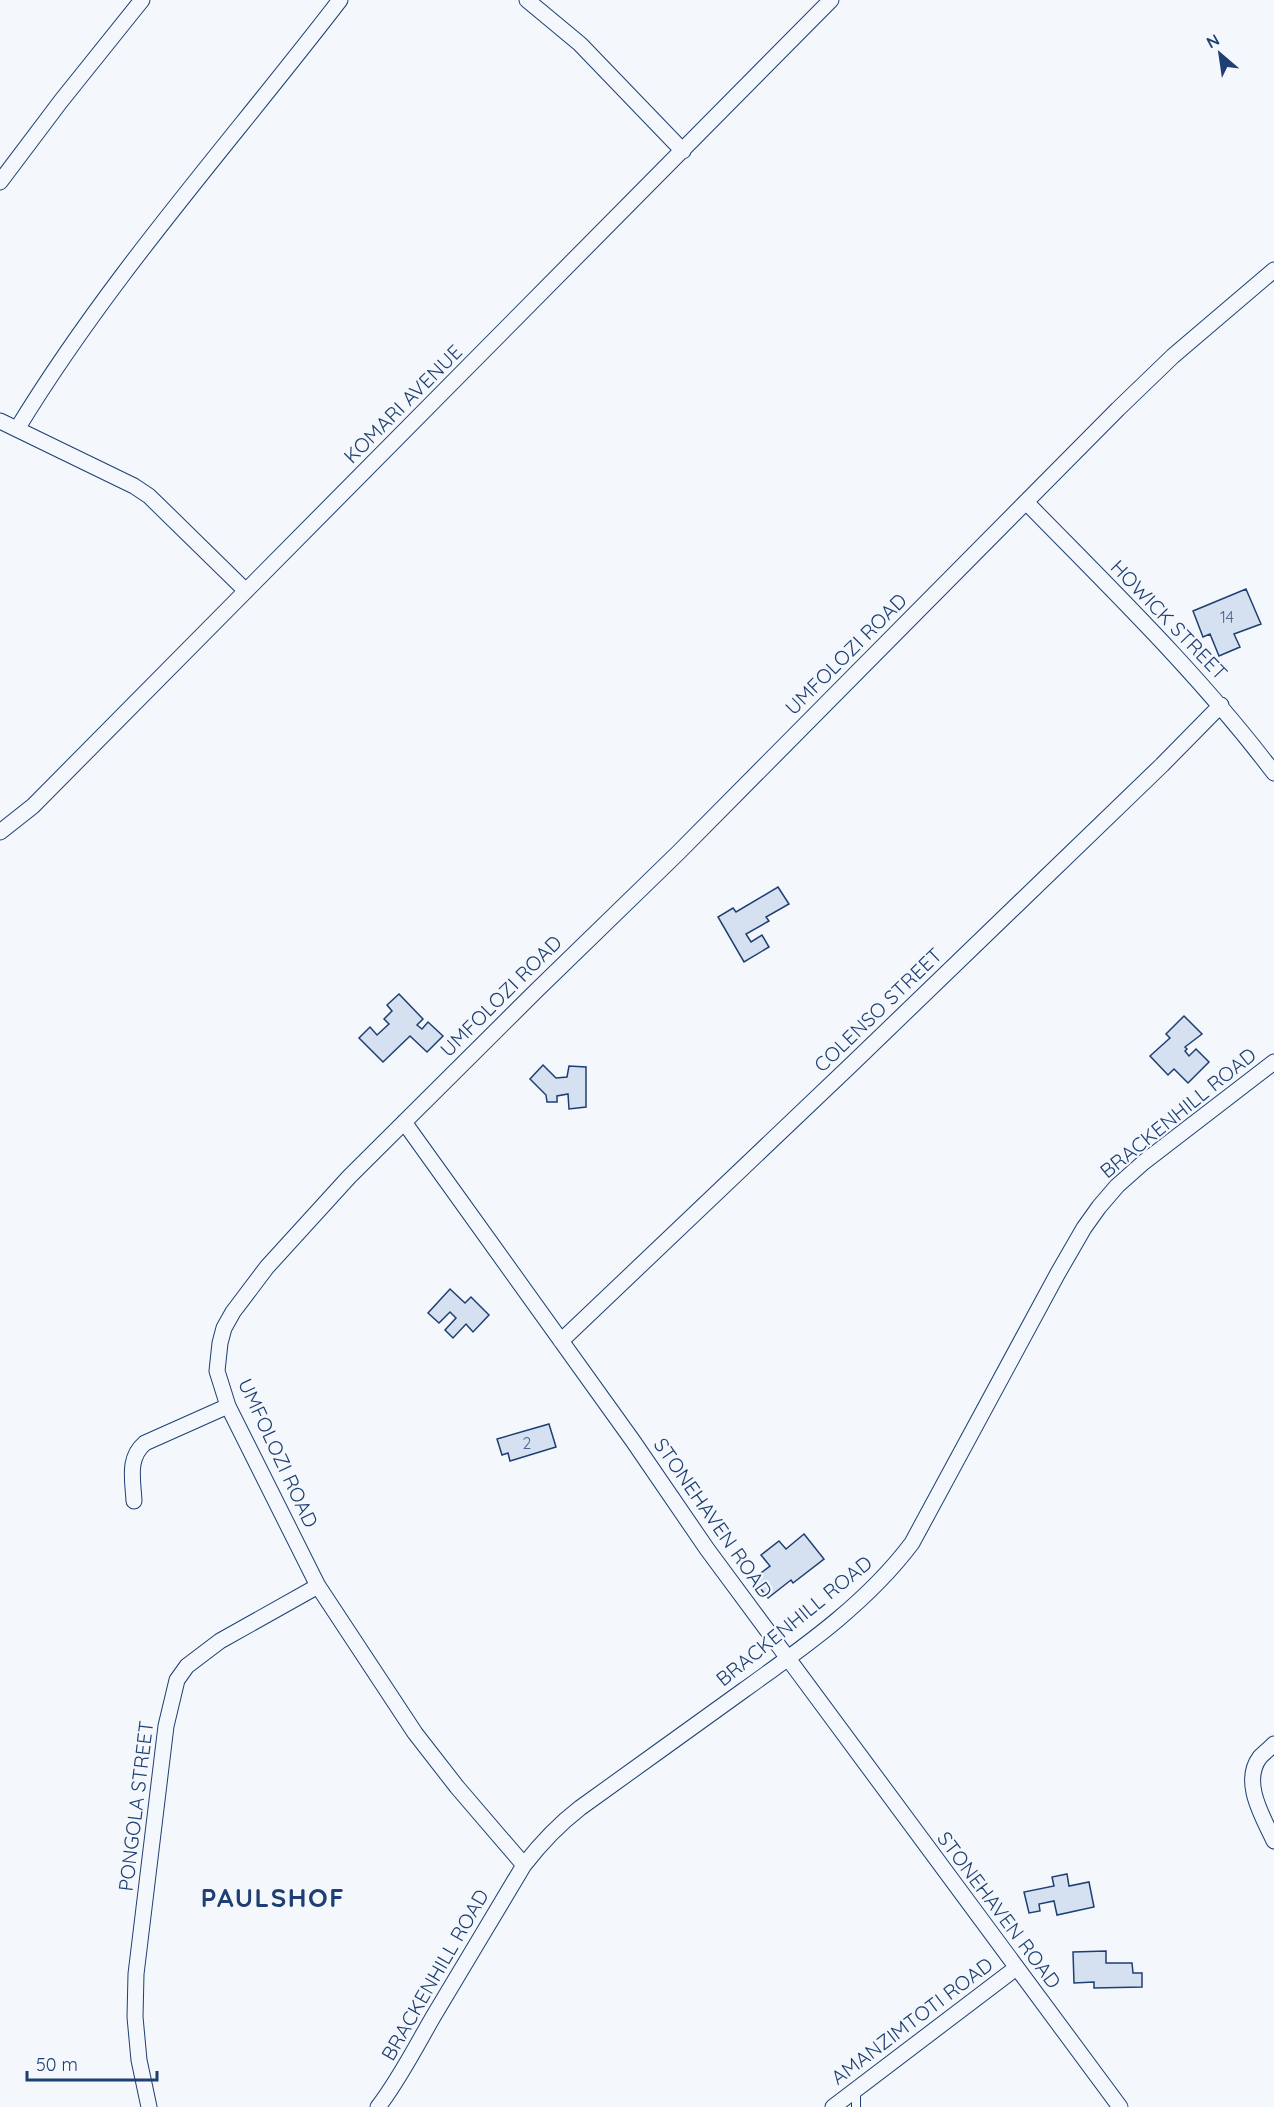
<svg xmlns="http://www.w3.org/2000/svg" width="1274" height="2107" viewBox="0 0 1274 2107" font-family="Quicksand,sans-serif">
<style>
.building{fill:#d5e0f0;stroke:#1d3f73;stroke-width:1.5}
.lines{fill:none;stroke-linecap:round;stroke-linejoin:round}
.lane-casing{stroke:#1d3f73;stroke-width:10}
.street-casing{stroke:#1d3f73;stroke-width:17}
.lane{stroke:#f4f7fb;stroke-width:8}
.street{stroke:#f4f7fb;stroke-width:15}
.labels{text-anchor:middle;stroke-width:4.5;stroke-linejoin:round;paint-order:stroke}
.number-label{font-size:16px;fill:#4b6792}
.street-label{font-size:20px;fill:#1d3f73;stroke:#f4f7fb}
.district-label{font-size:26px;font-weight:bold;letter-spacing:1.5px;fill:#1d3f73;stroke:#f4f7fb}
</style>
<rect width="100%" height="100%" fill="#f4f7fb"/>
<path class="building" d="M1246,589L1261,624L1234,634L1240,647L1219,656L1210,634L1203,637L1193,611Z
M778,887L789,904L766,917L769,921L746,934L751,942L762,935L769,947L744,962L718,917L733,908L736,912Z
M399,994L423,1019L417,1025L422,1029L428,1022L443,1036L427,1052L410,1036L383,1062L359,1038L370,1027L377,1035L389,1024L384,1019L392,1011L387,1005Z
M1184,1016L1202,1034L1185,1047L1187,1049L1185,1051L1189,1056L1196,1049L1209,1062L1188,1083L1174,1069L1168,1075L1150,1056L1170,1038L1166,1034Z
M543,1065L556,1078L567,1077L569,1066L586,1067V1107L569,1109L568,1094L557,1096V1102H547L546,1095L530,1079Z
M450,1289L465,1303L471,1297L489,1315L473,1332L466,1324L453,1338L445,1330L456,1318L450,1312L439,1323L428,1313Z
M549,1424L556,1447L510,1461L508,1453L502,1455L497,1439Z
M804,1534L824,1559L793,1583L791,1580L768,1598L753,1579L770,1566L761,1555L779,1541L786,1549Z
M1067,1874L1069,1886L1089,1882L1094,1907L1057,1915L1054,1901L1039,1904L1040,1911L1029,1913L1024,1892L1054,1886L1052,1877Z
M1106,1951V1963H1132L1133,1973H1142V1987L1094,1988V1982L1074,1983L1073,1952Z"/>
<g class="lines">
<defs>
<path id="lane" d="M856,2107V2091"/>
<path id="street" d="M527,0L580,44L683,151
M0,182L61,101L142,0
M0,421L134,486L149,496L246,591
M17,429C110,276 231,142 340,0
M1026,502C1112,590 1200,675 1274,773
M0,832L33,806L831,0
M404,1122L633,1441L707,1549L1120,2107
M561,1341L851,1065L1162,765L1221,705
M134,1501C133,1480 127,1458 145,1443L228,1406
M1274,1744C1270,1748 1264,1753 1260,1757C1241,1782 1263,1817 1274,1841
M524,1865L457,1787L415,1733L318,1586L228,1406L217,1371L220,1343L224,1328L233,1312L267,1267L349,1177L537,990L678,853L1118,409L1173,356L1274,270
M149,2107L139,2060L135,2017L136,1974L166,1726L177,1680L187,1666L220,1641L318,1586
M378,2107C401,2077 417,2044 436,2012C465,1963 495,1914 524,1865C541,1843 558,1825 580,1808C635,1769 689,1729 744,1690C804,1647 867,1603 912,1543L1058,1273L1084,1228L1099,1207L1117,1186L1144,1162L1274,1062
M833,2107L1016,1968"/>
</defs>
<use href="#lane" class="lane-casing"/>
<use href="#street" class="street-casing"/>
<use href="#lane" class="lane"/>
<use href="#street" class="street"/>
</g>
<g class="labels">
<g class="number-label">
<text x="1227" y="623">14</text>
<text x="527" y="1449">2</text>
</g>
<g class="street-label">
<text transform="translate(403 404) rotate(-45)" y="7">KOMARI AVENUE</text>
<text transform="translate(1169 620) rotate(46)" y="7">HOWICK STREET</text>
<text transform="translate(846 654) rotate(-45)" y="7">UMFOLOZI ROAD</text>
<text transform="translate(501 996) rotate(-45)" y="7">UMFOLOZI ROAD</text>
<text transform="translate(878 1010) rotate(-44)" y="7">COLENSO STREET</text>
<text transform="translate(1178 1113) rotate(-39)" y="7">BRACKENHILL ROAD</text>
<text transform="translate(278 1453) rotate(65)" y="7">UMFOLOZI ROAD</text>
<text transform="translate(713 1518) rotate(55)" y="7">STONEHAVEN ROAD</text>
<text transform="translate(794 1621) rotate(-39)" y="7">BRACKENHILL ROAD</text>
<text transform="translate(136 1806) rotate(-83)" y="7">PONGOLA STREET</text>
<text transform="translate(999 1910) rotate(53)" y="7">STONEHAVEN ROAD</text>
<text transform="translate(435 1975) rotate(-60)" y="7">BRACKENHILL ROAD</text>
<text transform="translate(912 2021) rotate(-37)" y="7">AMANZIMTOTI ROAD</text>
</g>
<g class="district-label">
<text x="273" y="1907">PAULSHOF</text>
</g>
</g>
<g transform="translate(1220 54) rotate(331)" stroke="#f4f7fb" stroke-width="4.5" paint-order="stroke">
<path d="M0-4.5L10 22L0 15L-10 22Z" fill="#1d3f73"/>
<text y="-9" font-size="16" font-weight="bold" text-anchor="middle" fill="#1d3f73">N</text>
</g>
<path d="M27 2071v9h130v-9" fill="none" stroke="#1d3f73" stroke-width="3"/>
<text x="36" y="2071" font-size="18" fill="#1d3f73" stroke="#f4f7fb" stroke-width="4.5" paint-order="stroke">50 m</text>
</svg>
